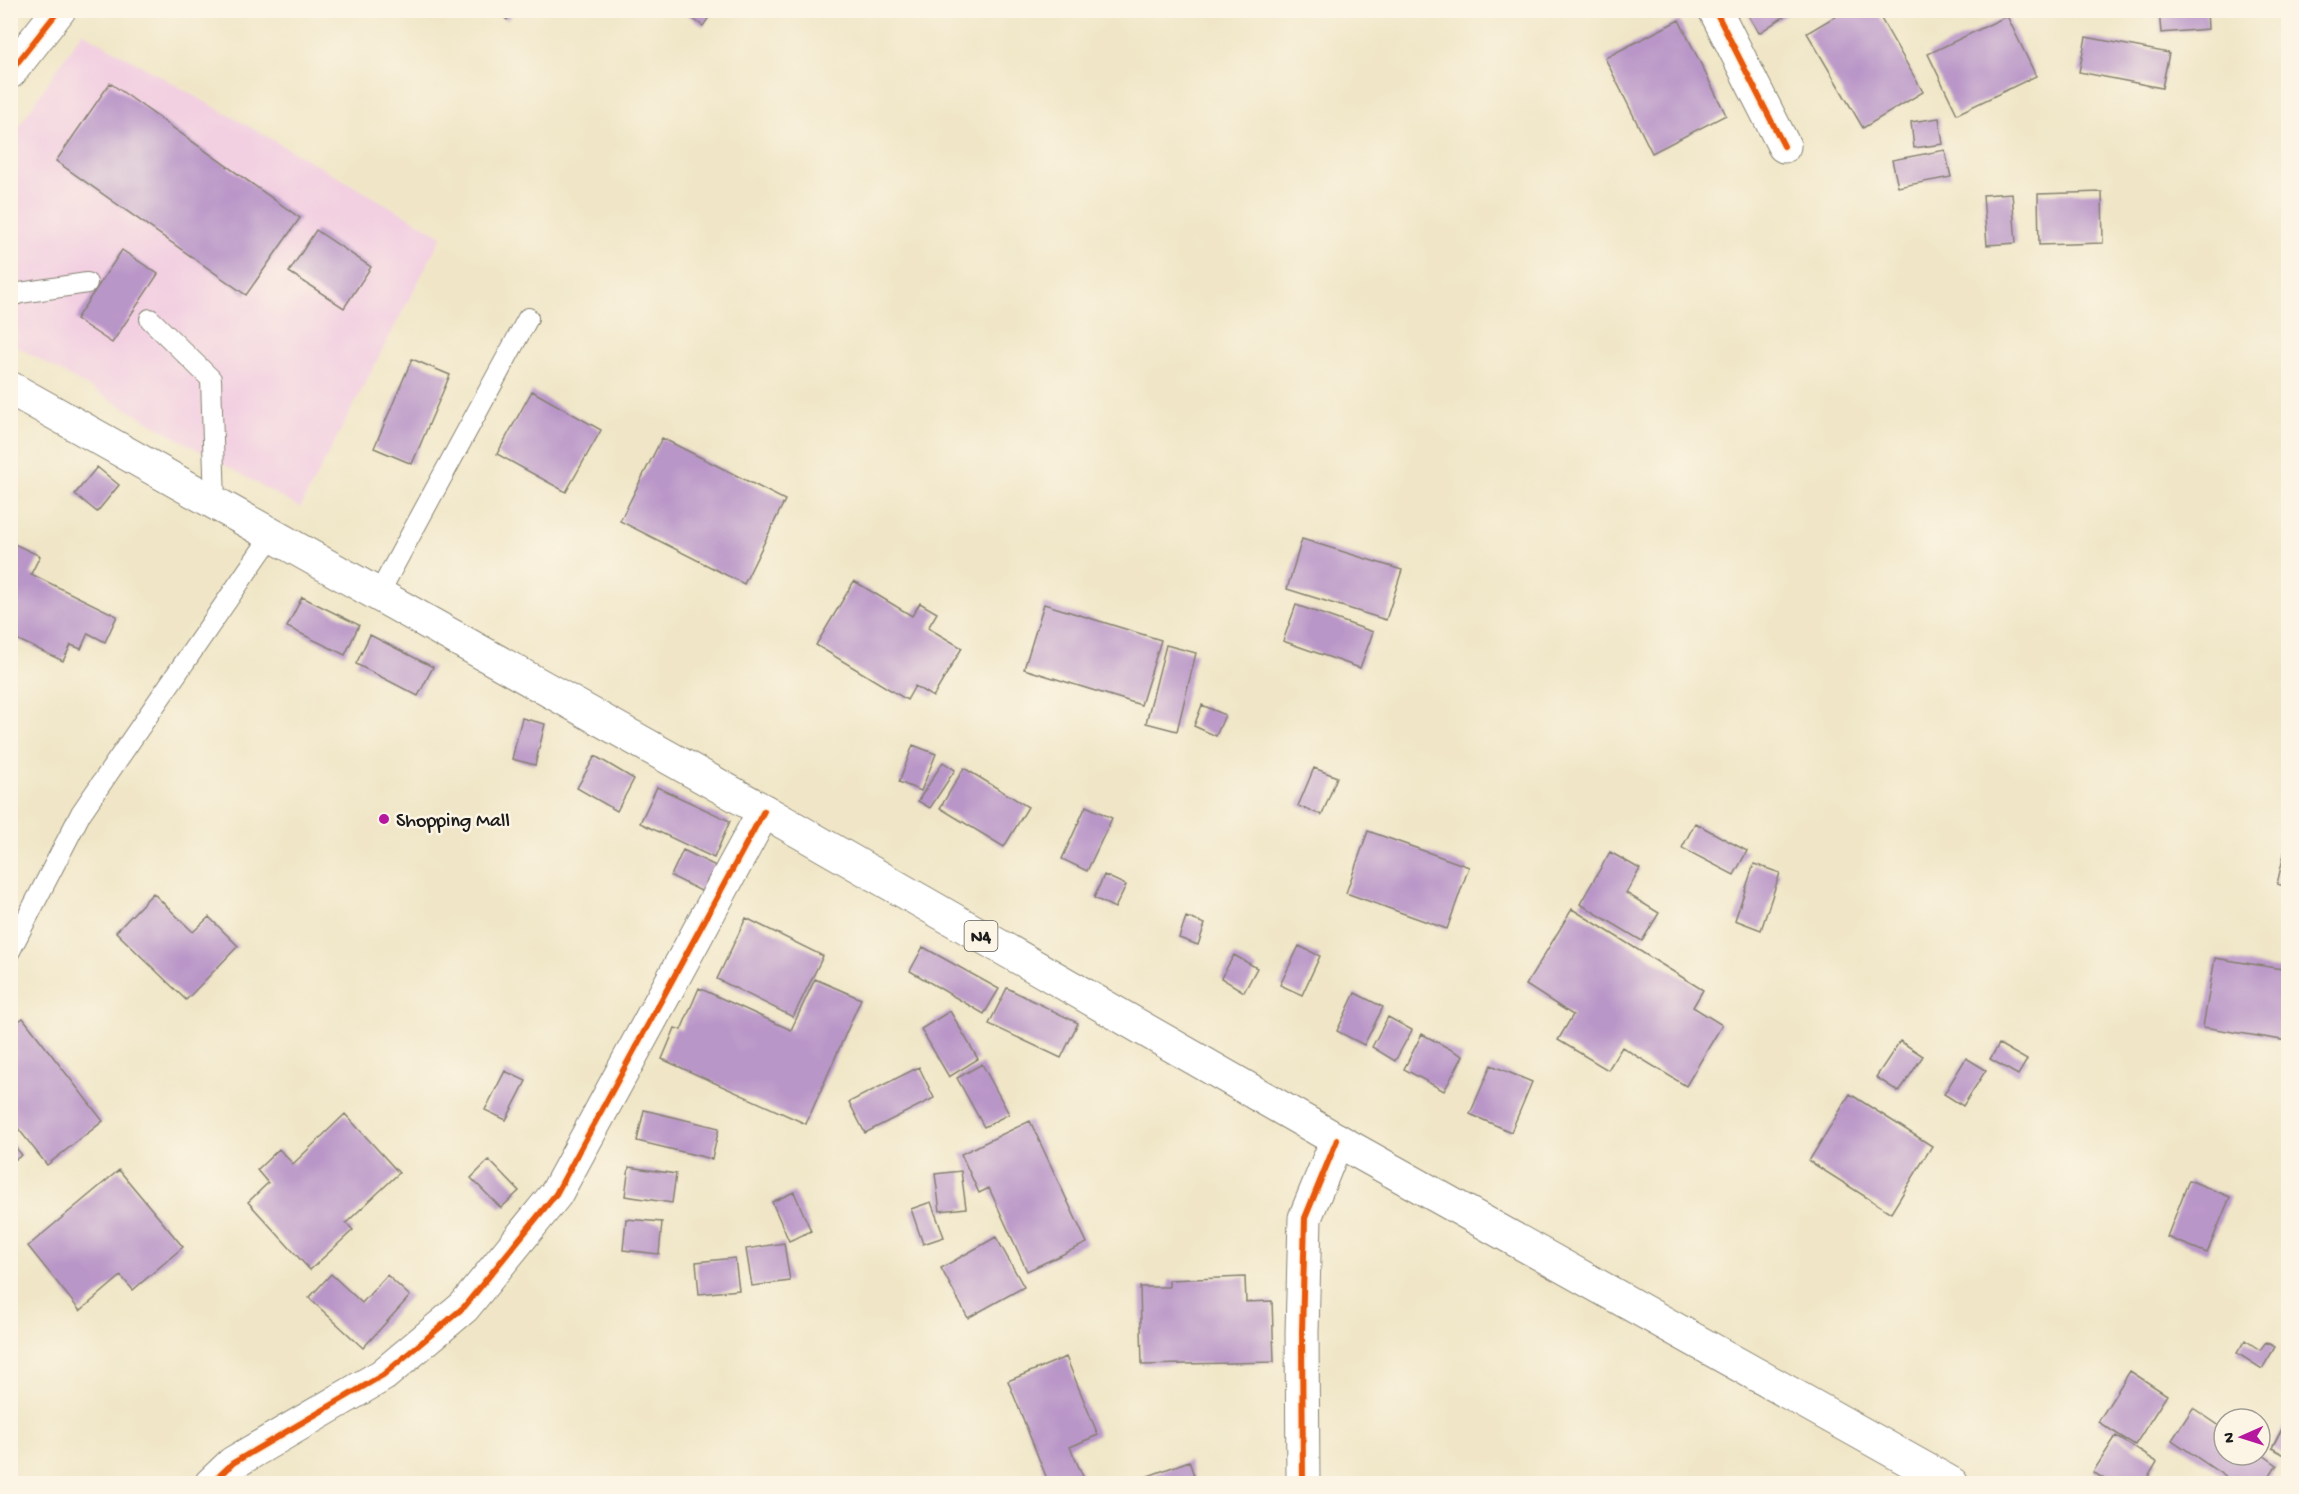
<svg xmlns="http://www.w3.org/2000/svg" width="2299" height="1494" viewBox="0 0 2299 1494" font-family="'Gochi Hand',sans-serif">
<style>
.built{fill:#f2cfe1}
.building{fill:#b996c8}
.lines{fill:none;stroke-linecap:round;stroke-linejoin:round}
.lane-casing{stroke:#868172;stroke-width:22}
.street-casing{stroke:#868172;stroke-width:35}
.highway-casing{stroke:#868172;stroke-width:35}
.lane{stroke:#fff;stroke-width:20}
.street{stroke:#fff;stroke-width:33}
.highway{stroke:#fff;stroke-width:33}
.cycleway-casing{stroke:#fcf5e5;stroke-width:10}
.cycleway{stroke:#e8590c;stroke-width:6}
.poi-dot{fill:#b5179e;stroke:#fcf5e5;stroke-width:2}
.labels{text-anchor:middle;stroke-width:5;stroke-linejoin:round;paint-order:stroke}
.shield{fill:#fcf5e5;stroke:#5f5d58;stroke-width:1.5}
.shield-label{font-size:18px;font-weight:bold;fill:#1c1c1c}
.poi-label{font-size:20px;fill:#1c1c1c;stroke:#fcf5e5;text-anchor:start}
</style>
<rect width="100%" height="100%" fill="#fcf5e5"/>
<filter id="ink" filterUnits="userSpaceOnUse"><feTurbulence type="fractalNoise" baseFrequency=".0167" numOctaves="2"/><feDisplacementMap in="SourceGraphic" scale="12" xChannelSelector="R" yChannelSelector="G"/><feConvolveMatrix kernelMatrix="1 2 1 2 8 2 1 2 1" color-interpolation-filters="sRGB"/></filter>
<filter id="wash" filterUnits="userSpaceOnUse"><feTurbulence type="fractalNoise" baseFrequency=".008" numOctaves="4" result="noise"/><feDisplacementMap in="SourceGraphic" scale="24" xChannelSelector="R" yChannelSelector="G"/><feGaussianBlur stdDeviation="1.35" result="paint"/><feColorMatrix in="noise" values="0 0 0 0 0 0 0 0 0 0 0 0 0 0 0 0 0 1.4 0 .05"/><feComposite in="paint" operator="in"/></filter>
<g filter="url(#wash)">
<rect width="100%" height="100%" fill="#f0e6c7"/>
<path class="built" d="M82,32L442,236L300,508L11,343V138Z"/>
<g id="blocks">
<path class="building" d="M495,10H514L507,20Z
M681,10H714L703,26Z
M1745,10H1794L1759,33Z
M1846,10H1876L1923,92L1863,128L1807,33Z
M2159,10H2207L2208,29L2161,33Z
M2007,16L2036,76L1957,114L1928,54Z
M1679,20L1726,115L1652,153L1605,58Z
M2086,37L2169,53L2162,88L2079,72Z
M110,83L300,218L246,295L56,161Z
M1939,118L1943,144L1914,148L1911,122Z
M1945,150L1951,177L1898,187L1892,160Z
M2102,192L2103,243L2039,245L2038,194Z
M2012,193L2016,243L1987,245L1983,195Z
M316,230L371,267L344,308L289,272Z
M122,250L158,274L112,343L76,319Z
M412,359L450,375L412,464L374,448Z
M532,391L601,430L566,492L497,454Z
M662,438L785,500L744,584L620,521Z
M97,467L119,485L97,512L75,494Z
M1302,539L1402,570L1386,620L1287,589Z
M10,542L40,556L31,574L117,616L105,642L88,633L81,649L71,645L63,661L10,636Z
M854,581L912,616L920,603L937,613L928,628L962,648L933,697L915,686L907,700L816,645Z
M302,597L359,625L345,655L287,627Z
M1044,604L1161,640L1141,705L1024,669Z
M1296,605L1373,632L1360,668L1283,641Z
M370,635L433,667L418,696L356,664Z
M1166,645L1196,653L1177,731L1146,723Z
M1202,705L1225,715L1216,736L1194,726Z
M522,718L545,724L535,765L512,759Z
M913,745L936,754L921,791L899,782Z
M595,756L634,779L617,811L577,788Z
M943,762L955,770L930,808L918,801Z
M964,768L1028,807L1004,847L940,808Z
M1314,768L1337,777L1322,815L1298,806Z
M657,787L730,821L714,858L640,823Z
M1086,806L1112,818L1087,871L1062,859Z
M1695,823L1747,851L1734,875L1682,848Z
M1368,831L1469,867L1447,929L1346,893Z
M683,850L718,867L705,893L671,876Z
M2285,850H2288V887L2277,884Z
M1610,852L1640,869L1626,893L1659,913L1642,941L1580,904Z
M1754,864L1780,873L1761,930L1735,920Z
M1104,875L1126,885L1115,908L1094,898Z
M153,893L193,932L209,917L238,946L186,1000L116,932Z
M1572,909L1703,990L1693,1007L1722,1025L1686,1086L1622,1047L1608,1070L1558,1040L1573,1015L1526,985Z
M1186,917L1205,924L1198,945L1179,938Z
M746,918L823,956L793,1017L717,979Z
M1299,946L1320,956L1302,995L1280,985Z
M923,947L999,989L984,1014L910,971Z
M1234,955L1257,968L1244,992L1221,978Z
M2215,958L2288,970V1041L2203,1027Z
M815,979L861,999L806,1124L662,1059L675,1028L681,1030L699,988L791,1030Z
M1007,988L1078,1023L1061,1058L989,1024Z
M1355,993L1383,1007L1364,1045L1337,1031Z
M950,1011L978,1059L949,1077L921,1029Z
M1388,1017L1412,1030L1395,1061L1372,1047Z
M23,1018L103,1121L47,1165L17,1127L10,1132V1027Z
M1422,1034L1463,1056L1444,1091L1404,1069Z
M1900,1041L1923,1056L1899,1092L1876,1077Z
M1999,1044L2027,1060L2018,1075L1990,1059Z
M1966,1058L1986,1070L1963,1106L1944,1094Z
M982,1064L1009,1114L984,1127L957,1078Z
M1491,1065L1532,1082L1511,1132L1470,1114Z
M919,1067L934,1098L865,1133L849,1102Z
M505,1071L526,1081L506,1120L485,1110Z
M1850,1094L1932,1146L1891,1213L1809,1161Z
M644,1110L719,1128L712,1159L637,1141Z
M345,1114L399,1173L346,1223L353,1230L310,1270L248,1202L268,1183L257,1170L279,1149L293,1164Z
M1030,1121L1087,1243L1027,1271L989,1188L979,1193L961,1154Z
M10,1141L22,1155L10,1163Z
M489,1160L519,1191L501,1208L471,1178Z
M629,1167L676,1174L672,1203L625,1196Z
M119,1170L183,1247L133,1290L121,1276L80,1311L28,1246Z
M961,1171L966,1208L940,1211L935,1174Z
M2189,1180L2230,1197L2207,1253L2167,1237Z
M794,1192L811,1231L789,1241L772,1202Z
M931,1202L944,1237L923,1244L911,1209Z
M626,1219L662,1222L659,1254L623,1250Z
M996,1237L1024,1287L968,1318L941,1268Z
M784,1243L790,1281L752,1286L746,1249Z
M735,1258L739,1290L699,1294L696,1262Z
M331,1274L362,1303L387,1275L410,1296L363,1348L309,1298Z
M1245,1277L1246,1302L1272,1301L1274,1362L1142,1365L1140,1287H1169V1280Z
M2245,1340L2260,1350L2266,1342L2275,1347L2262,1369L2237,1353Z
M1066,1357L1098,1435L1070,1447L1085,1481L1079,1484H1049L1008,1381Z
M2130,1371L2167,1395L2135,1445L2098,1422Z
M2193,1408L2224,1429V1455H2260V1453L2277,1465L2265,1484H2236L2172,1440Z
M2288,1417V1457L2272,1448Z
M2116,1436L2157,1462L2144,1484H2112L2093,1472Z
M1189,1461L1197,1484H1129V1483Z"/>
</g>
</g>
<g filter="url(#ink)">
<use href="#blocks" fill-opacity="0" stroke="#868172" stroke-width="1.5"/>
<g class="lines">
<defs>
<path id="lane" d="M10,297L20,293L87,283
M150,319L211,379L215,503
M378,595L528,318
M10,951L81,813L272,535"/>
<path id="street" d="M1715,10L1784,146
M10,72L59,10
M211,1484L233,1463L383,1375L464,1307L556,1194L764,811
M1303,1484L1302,1332L1305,1218L1337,1140"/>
<path id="highway" d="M10,388L764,811L1337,1140L1952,1484"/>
</defs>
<use href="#lane" class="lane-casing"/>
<use href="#street" class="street-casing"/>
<use href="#highway" class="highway-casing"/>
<use href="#lane" class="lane"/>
<use href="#street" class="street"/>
<use href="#highway" class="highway"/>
<defs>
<path id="cycleway" d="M1715,10L1784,146
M10,72L59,10
M211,1484L233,1463L383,1375L464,1307L556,1194L764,811
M1303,1484L1302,1332L1305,1218L1337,1140"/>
</defs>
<use href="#cycleway" class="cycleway-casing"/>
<use href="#cycleway" class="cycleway"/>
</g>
</g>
<circle class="poi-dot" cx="384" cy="819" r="6"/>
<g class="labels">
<rect class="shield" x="964.5" y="921" width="33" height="30" rx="4.5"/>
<g class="shield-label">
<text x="981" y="942">N4</text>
</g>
<g class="poi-label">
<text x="396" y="826">Shopping Mall</text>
</g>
</g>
<rect width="2299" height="1494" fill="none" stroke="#fcf5e5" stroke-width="36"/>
<g transform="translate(2242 1437) rotate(267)"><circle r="28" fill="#fcf5e5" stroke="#a29e95" stroke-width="1.5"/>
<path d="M0-4.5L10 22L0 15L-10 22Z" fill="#b5179e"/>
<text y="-9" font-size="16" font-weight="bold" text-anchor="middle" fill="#1c1c1c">N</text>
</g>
</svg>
